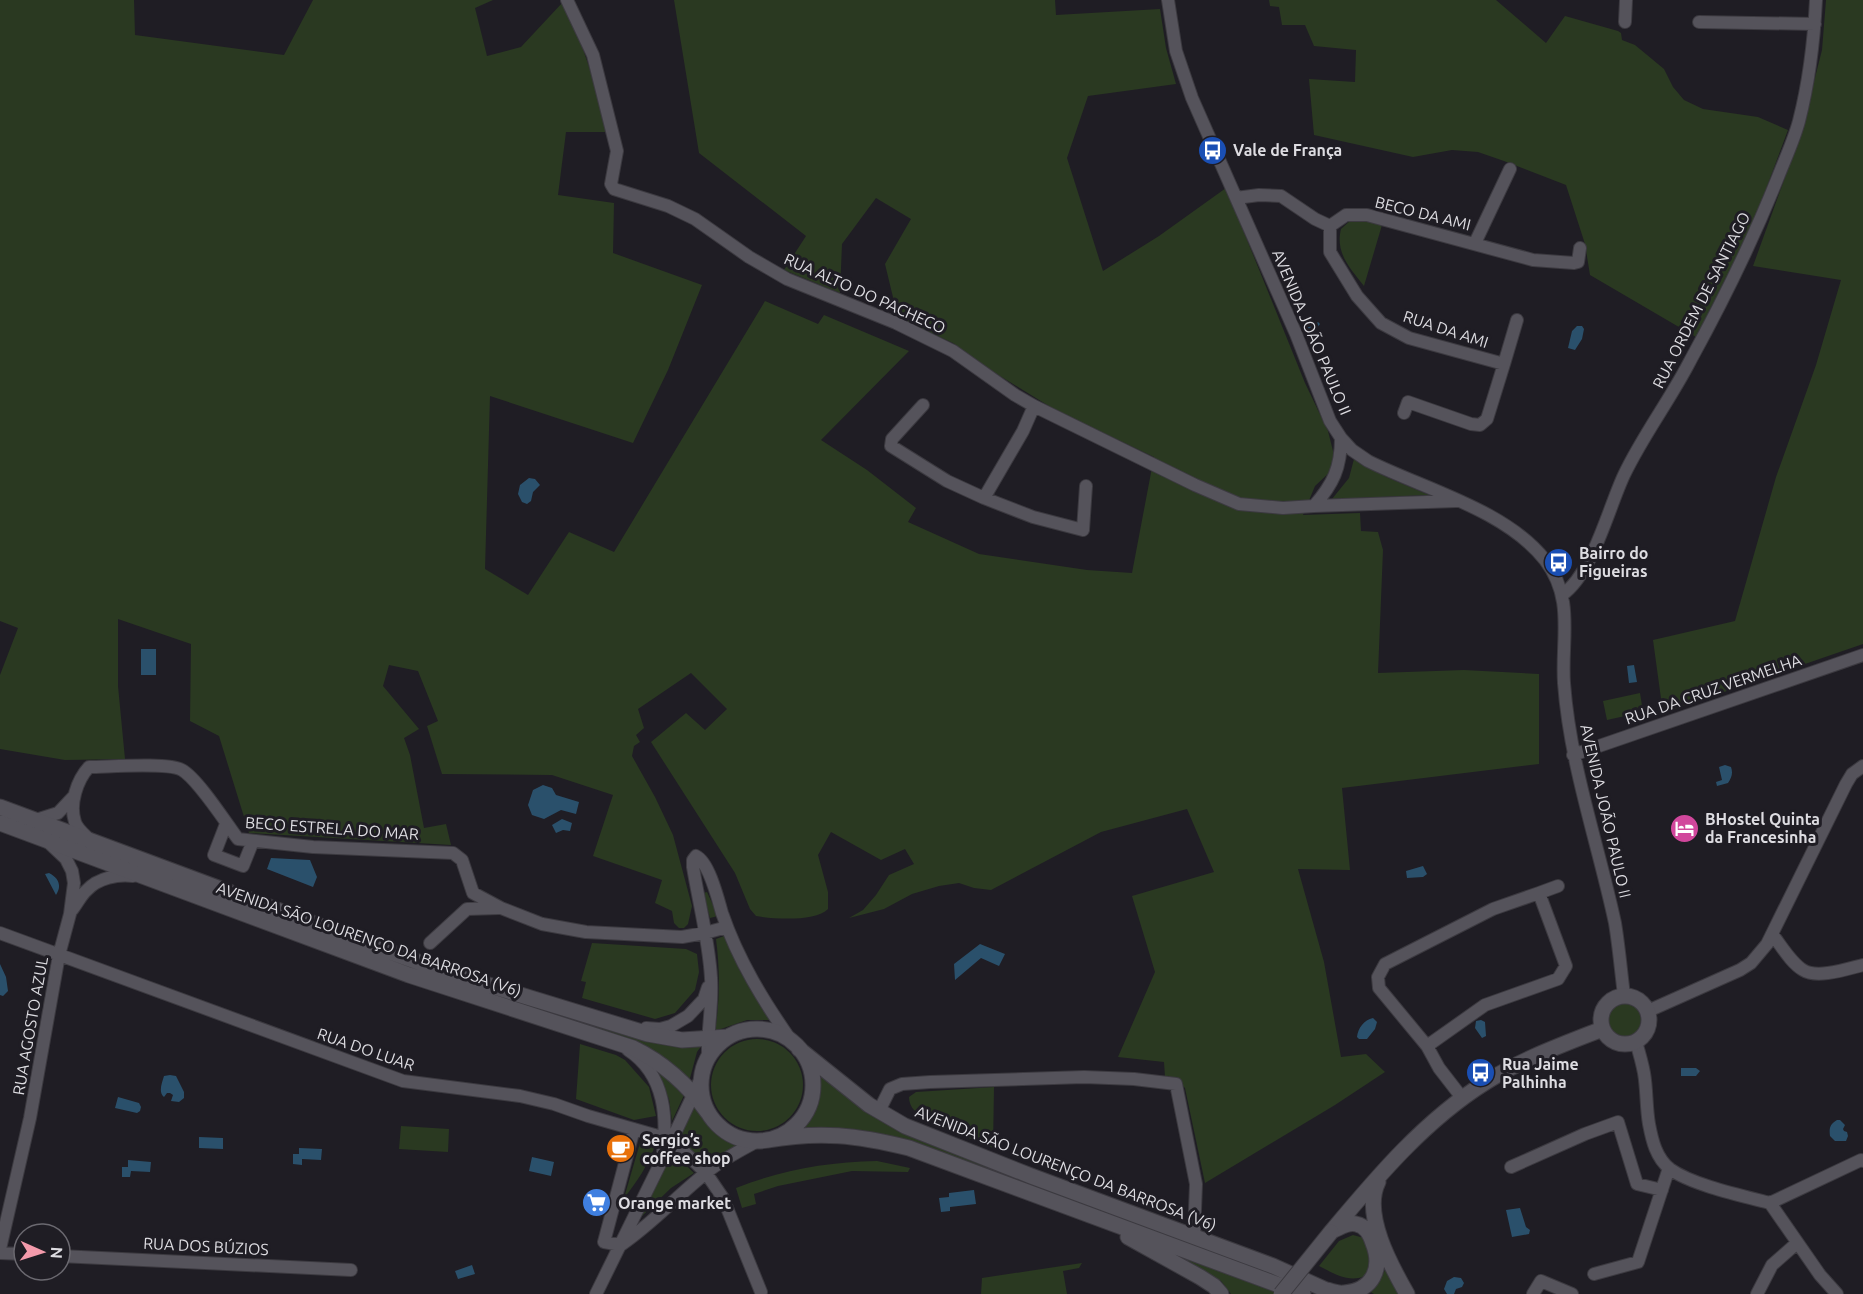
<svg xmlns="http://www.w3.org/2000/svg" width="1863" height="1294" viewBox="0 0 1863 1294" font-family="Ubuntu,sans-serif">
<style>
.green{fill:#2a3921}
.water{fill:#2a506b}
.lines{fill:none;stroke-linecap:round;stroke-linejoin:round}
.street-casing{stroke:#3c3a40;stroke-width:14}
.secondary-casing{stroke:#3c3a40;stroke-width:17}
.street{stroke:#55535b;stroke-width:12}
.secondary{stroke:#55535b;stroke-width:15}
.secondary-bridge-casing{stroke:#3c3a40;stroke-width:17;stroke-linecap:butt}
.secondary-bridge{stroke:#55535b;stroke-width:15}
.labels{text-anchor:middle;stroke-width:6;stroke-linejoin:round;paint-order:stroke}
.poi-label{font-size:16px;font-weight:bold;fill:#dddce1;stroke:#1f1d24;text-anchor:start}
.street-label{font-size:16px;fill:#dddce1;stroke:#1f1d24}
</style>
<rect width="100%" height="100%" fill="#1f1d24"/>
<path class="green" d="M0,0H134L135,35L284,55L313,0H493L475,8L487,56L521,47L563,2C584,44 596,88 608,132H566L558,195L614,203L613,253L702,285L668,370L633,443L490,396L485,569L528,595L569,532L614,552L765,301L818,324L824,315L909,351L821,440L867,470L916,508L908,522L979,554L1087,570L1132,573L1154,457L1057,411L995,373L953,343L898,318L885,264L911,219L876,198L842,244L840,293L784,270L806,236L699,153L674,0H1055L1056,15L1160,9L1166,48L1176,84L1088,96L1067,158L1103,271L1159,236L1226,188L1305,383L1328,431L1334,455L1331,471L1315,486L1303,515L1360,513L1361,531L1378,532L1383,550L1378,673L1464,670L1539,674V764L1342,788L1350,870L1298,869L1324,962L1341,1057L1366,1054L1385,1072L1335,1105L1205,1183L1185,1088L1180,1083L1165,1077L1164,1062L1118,1057L1155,972L1132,896L1214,872L1187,809L1101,832L991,890L974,888L959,883L939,886L912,894L884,909L849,918L863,910L876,895L889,875L914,864L905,849L881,860L831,832L818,855L828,892V909C816,922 773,919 756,916L750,909L735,873L651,742L686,713L705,730L727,709L691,673L638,709L644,728L636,735L640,742L634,746L632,756L655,797L673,835L692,906L688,924L684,928H679L674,923L672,911L655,903L662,880L593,856L613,795L552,775L442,774L427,726L438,721L418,671L389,665L383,686L419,729L404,738L410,755L424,828L446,824L451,845L249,833L219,736L190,721L191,644L118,619V686L125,759L65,760L0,749V675L18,628L0,621Z
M1269,0H1496L1546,43L1565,16L1618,31L1621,33L1622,40L1635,45L1664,69L1673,87L1684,100L1703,109L1758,117L1788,130L1753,224L1696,337L1590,275L1585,244L1566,185L1504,161L1478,152L1452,150L1413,157L1314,135L1309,79L1355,82L1356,50L1314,46L1305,25H1282L1279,7L1270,6Z
M1826,0H1863V644L1663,713L1653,640L1735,621L1776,477L1816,365L1841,280L1753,266L1801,133L1822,50Z
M1351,220H1365L1382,225L1364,286C1350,268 1335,253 1341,229Z
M1354,459L1386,477L1429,495L1332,499L1349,478Z
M1640,693L1643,712L1607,720L1603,701Z
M0,813L394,961L702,1045L697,1052L689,1082L645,1047L625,1037L448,981L0,816Z
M707,892L718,916L710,918L703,893Z
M724,936L741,973L771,1020H747L715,1031C720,1001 720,969 716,939Z
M592,943L686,949L697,954L699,972L695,990L675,1013L655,1019L582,998L586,982L581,981Z
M1607 1020a17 17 0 1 1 34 0a17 17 0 1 1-34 0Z
M711 1085a46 46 0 1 1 92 0a46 46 0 1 1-92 0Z
M580,1044L616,1055L625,1060L649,1087L656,1116L634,1120L576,1099Z
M653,1067L685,1093L672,1121L669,1099Z
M820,1073L859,1105L1271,1272L1305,1288L920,1144L893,1137L800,1130C818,1117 821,1093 820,1073Z
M994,1087L993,1148C974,1140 928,1123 914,1110C911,1107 909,1102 909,1097L916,1092Z
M693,1108H697C707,1126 718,1137 737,1145L705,1163L678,1138Z
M401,1126L449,1129L448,1152L399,1149Z
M640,1143L655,1146C648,1165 637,1182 624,1198Z
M672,1152L694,1173L671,1188L641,1217Z
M877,1161L910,1168L908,1172L852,1171L778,1186L754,1194L756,1204L742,1208L736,1188C782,1170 827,1162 877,1161Z
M1353,1235L1364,1238L1374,1256L1367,1275C1350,1284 1335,1274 1319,1266L1339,1241Z
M1173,1252L1280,1294H1231L1221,1281Z
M1389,1261L1404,1294H1374L1367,1290C1380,1285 1383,1273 1389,1261Z
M1082,1263L1079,1268L1063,1271L1067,1294H981L982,1278Z"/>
<path class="water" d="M1318,322L1320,324L1316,329L1315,340L1311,341L1305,328L1313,326Z
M1577,326H1582L1584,329L1582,339L1575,350L1568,348L1572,331Z
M529,478L535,479L540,485L533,492L531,501L527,504L522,502L518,494L520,485Z
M141,649H156V675H141Z
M1634,665L1637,682L1629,683L1627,666Z
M1725,765L1731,767C1733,773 1732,777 1728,783L1717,786L1716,782L1722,780L1719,767Z
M543,785L552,788L556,795L579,802L576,814L561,810L544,819L532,815L528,805L533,790Z
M562,819L572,823L570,831L563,830L556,833L552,825Z
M271,858L310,860L317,877L313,887L267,869Z
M1423,866L1427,874L1423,877L1407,878L1406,871Z
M49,873C59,878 62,886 56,895L45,874Z
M980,944L1005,954L999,966L981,958L955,980L954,964Z
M0,964L6,977L8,991L3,996L0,995Z
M1373,1018L1377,1022L1375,1029L1367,1039H1359L1357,1037C1358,1028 1364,1020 1373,1018Z
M1481,1020L1485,1022L1486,1036L1482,1038L1475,1028L1476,1021Z
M1681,1068H1696L1700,1071L1696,1076H1681Z
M170,1075L176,1076L184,1092V1098L179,1102L171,1101L173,1095L170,1093H167L164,1097C158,1092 162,1083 164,1076Z
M118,1097L139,1103L141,1107L140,1111L137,1113L115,1108Z
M1837,1120H1840L1845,1125L1843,1129L1844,1131L1847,1132L1848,1136L1846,1141H1835L1830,1136C1829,1128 1830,1124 1837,1120Z
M199,1137L223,1138V1149L199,1148Z
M299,1148L322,1149L321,1160L302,1159V1165L293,1164V1154H299Z
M532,1157L554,1162L551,1176L529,1171Z
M128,1160L151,1162L150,1172L131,1171L130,1177H122V1167H128Z
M974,1190L976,1204L950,1207V1211L941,1212L939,1198L949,1197V1193Z
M1520,1208L1526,1227L1530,1230L1529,1234L1512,1237L1506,1210Z
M472,1265L475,1274L458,1279L455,1271Z
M1454,1277L1461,1278L1464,1283L1462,1287L1456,1289L1454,1294H1447L1444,1289L1447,1281Z"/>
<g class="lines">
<defs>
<path id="street" d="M567,0L593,55L617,151L611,184L614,189L668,206L695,219L749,257L787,279L896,323L953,351L1015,395L1034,406L1195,485L1239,504L1283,508L1314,506C1333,484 1341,468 1341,438
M1168,0L1176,51L1192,98L1296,334L1330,421L1341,438L1352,450L1368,461C1424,489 1506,510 1545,560C1575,599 1561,639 1564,683C1570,765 1598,843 1615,923C1619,947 1621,972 1624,995
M1625,22L1626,0
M1699,22L1815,24
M1236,198L1259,195L1281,196L1315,219L1330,226V252L1357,296L1381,323L1409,338L1504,364L1517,320
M1330,226L1346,215H1367L1533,260L1574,263L1578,262L1580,248
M1475,243L1510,169
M923,405L892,439L891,446L947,481L984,498L1033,517L1083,530L1086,486
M1404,413L1408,402L1471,424L1480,425L1487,419L1504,364
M984,498L1023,431L1034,406
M1314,506L1456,501
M1562,595C1593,573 1608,509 1624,475C1643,435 1670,400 1690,361C1723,301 1753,240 1778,177C1785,159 1794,140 1799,121C1809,82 1814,40 1816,0
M1573,755L1863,655
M36,820L58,813L74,796
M226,824L214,855L243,866L253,841
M90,840C85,835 77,829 75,822C69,804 77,780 89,767C108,767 168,762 182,770C198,779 226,823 238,839L313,847L453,853L462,860L473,893L501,908L542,924L586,932L682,937L705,933L727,927
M1539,893L1558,886
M72,910C77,904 81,895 87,890C98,878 118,874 133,876
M0,933L403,1081L520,1096L554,1104L588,1116L672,1140L706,1173L723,1198L761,1292
M1772,934C1781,945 1790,962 1803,970C1817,979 1847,969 1863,965
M430,943L467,909L499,908
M1648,1011L1740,970L1751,963L1767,944L1846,784L1852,774L1863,766
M646,1028L660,1029L671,1026L688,1016L704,999L708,987
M1636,1042C1639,1052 1642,1062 1644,1073C1647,1090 1646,1107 1649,1124C1652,1140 1656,1158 1670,1169C1692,1185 1743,1196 1770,1203L1820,1275L1837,1294
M1427,1046L1485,1005L1558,979L1566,966L1539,893L1493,909L1385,964L1378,977L1379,988L1427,1046L1439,1068L1463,1099
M708,1058C707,1031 713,1005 711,978C709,941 699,904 693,867V860L696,856C709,862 718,899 722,913C738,960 764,1002 792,1042
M879,1111L890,1089L902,1084L930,1082L1084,1077L1134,1079L1176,1084L1196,1184L1194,1236
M634,1129L604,1242L621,1245C652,1224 677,1196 706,1173C721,1160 740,1151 757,1141
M669,1146L702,1076
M1511,1167L1585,1134L1618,1122L1637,1184L1662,1190
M1770,1203L1861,1160L1863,1161
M0,1249L30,1118L59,955L70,914L74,883L72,871L66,859L49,843
M0,1253L24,1254
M60,1256L351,1270
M1594,1274L1638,1262L1669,1168
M596,1294L662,1160C668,1119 666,1075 628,1050
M1533,1294L1541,1281L1572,1294
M1757,1294L1772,1265L1797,1243"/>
<path id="secondary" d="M0,807L390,952L446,972L648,1034L682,1040L728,1037
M0,823L409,975L633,1048C664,1063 689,1086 709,1114
M1601 1020a24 24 0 1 1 48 0a24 24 0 1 1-48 0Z
M701 1085a56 56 0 1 1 112 0a56 56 0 1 1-112 0Z
M799,1049L869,1105L905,1126L1031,1176L1273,1266L1335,1294
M767,1140C821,1131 856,1135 909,1148L1303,1294
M1378,1182C1362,1214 1391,1266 1407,1294
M1331,1232C1377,1177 1425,1120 1486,1082C1522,1059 1562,1045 1602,1029
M1128,1237L1200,1277L1214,1286L1221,1294
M1326,1290C1332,1291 1338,1294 1344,1293C1373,1291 1383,1268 1373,1243C1370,1234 1366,1226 1356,1224C1348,1222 1341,1227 1334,1230"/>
</defs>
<use href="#street" class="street-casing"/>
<use href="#secondary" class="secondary-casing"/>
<use href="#street" class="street"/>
<use href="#secondary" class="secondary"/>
<defs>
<path id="secondary-bridge" d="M1281,1294L1331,1232"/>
</defs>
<use href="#secondary-bridge" class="secondary-bridge-casing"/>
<use href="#secondary-bridge" class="secondary-bridge"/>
</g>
<defs>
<symbol id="bus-disc" viewBox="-11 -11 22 22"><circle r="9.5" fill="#1a4fb4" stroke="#1f1d24"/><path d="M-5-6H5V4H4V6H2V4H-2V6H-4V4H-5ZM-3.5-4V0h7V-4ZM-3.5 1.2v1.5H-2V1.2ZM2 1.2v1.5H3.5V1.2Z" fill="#fff"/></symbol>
<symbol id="hotel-disc" viewBox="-11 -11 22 22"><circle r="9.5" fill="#d1479c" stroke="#1f1d24"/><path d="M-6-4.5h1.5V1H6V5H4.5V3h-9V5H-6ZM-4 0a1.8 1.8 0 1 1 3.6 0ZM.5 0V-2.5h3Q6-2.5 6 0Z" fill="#fff"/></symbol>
<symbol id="cafe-disc" viewBox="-11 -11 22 22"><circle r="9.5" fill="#e8710a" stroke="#1f1d24"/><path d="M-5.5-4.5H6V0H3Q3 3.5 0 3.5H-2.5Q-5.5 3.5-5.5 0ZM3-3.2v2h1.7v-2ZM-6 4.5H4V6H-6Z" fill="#fff"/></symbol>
<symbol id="supermarket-disc" viewBox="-11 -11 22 22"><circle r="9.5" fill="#3f7fe0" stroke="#1f1d24"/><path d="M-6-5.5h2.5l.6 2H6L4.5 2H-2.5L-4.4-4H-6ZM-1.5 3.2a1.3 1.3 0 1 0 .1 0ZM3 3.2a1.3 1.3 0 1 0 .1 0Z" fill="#fff"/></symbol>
</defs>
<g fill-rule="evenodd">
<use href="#bus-disc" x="1196" y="134" width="33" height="33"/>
<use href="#bus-disc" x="1542" y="546" width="33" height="33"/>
<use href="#hotel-disc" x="1668" y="812" width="33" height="33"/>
<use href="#bus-disc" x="1464" y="1056" width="33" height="33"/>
<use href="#cafe-disc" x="604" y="1132" width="33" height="33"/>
<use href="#supermarket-disc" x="580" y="1186" width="33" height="33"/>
</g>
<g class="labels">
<g class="poi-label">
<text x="1233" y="156">Vale de França</text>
<text x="1579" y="559">Bairro do<tspan x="1579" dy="18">Figueiras</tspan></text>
<text x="1705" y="825">BHostel Quinta<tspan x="1705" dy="18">da Francesinha</tspan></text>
<text x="1502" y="1070">Rua Jaime<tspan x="1502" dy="18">Palhinha</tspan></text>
<text x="642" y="1146">Sergio’s<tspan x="642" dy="18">coffee shop</tspan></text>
<text x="618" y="1209">Orange market</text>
</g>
<g class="street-label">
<text transform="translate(1423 213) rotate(14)" y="6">BECO DA AMI</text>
<text transform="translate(865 293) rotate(24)" y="6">RUA ALTO DO PACHECO</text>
<text transform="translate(1701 300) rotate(-63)" y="6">RUA ORDEM DE SANTIAGO</text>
<text transform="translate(1446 329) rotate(18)" y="6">RUA DA AMI</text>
<text transform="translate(1312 332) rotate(67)" y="6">AVENIDA JOÃO PAULO II</text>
<text transform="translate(1713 689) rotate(-19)" y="6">RUA DA CRUZ VERMELHA</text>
<text transform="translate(1606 811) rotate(77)" y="6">AVENIDA JOÃO PAULO II</text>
<text transform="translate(332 828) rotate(4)" y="6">BECO ESTRELA DO MAR</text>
<text transform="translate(369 939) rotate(19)" y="6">AVENIDA SÃO LOURENÇO DA BARROSA (V6)</text>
<text transform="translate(30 1026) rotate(-80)" y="6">RUA AGOSTO AZUL</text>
<text transform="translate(366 1049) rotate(19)" y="6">RUA DO LUAR</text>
<text transform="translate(1066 1168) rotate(21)" y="6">AVENIDA SÃO LOURENÇO DA BARROSA (V6)</text>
<text transform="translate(206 1246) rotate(3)" y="6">RUA DOS BÚZIOS</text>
</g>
</g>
<g transform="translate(42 1252) rotate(93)"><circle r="28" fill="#1f1d24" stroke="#6b6970" stroke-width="1.5"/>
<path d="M0-4.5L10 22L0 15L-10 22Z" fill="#f39aab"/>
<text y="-9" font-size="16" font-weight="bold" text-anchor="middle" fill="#dddce1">N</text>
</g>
</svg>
